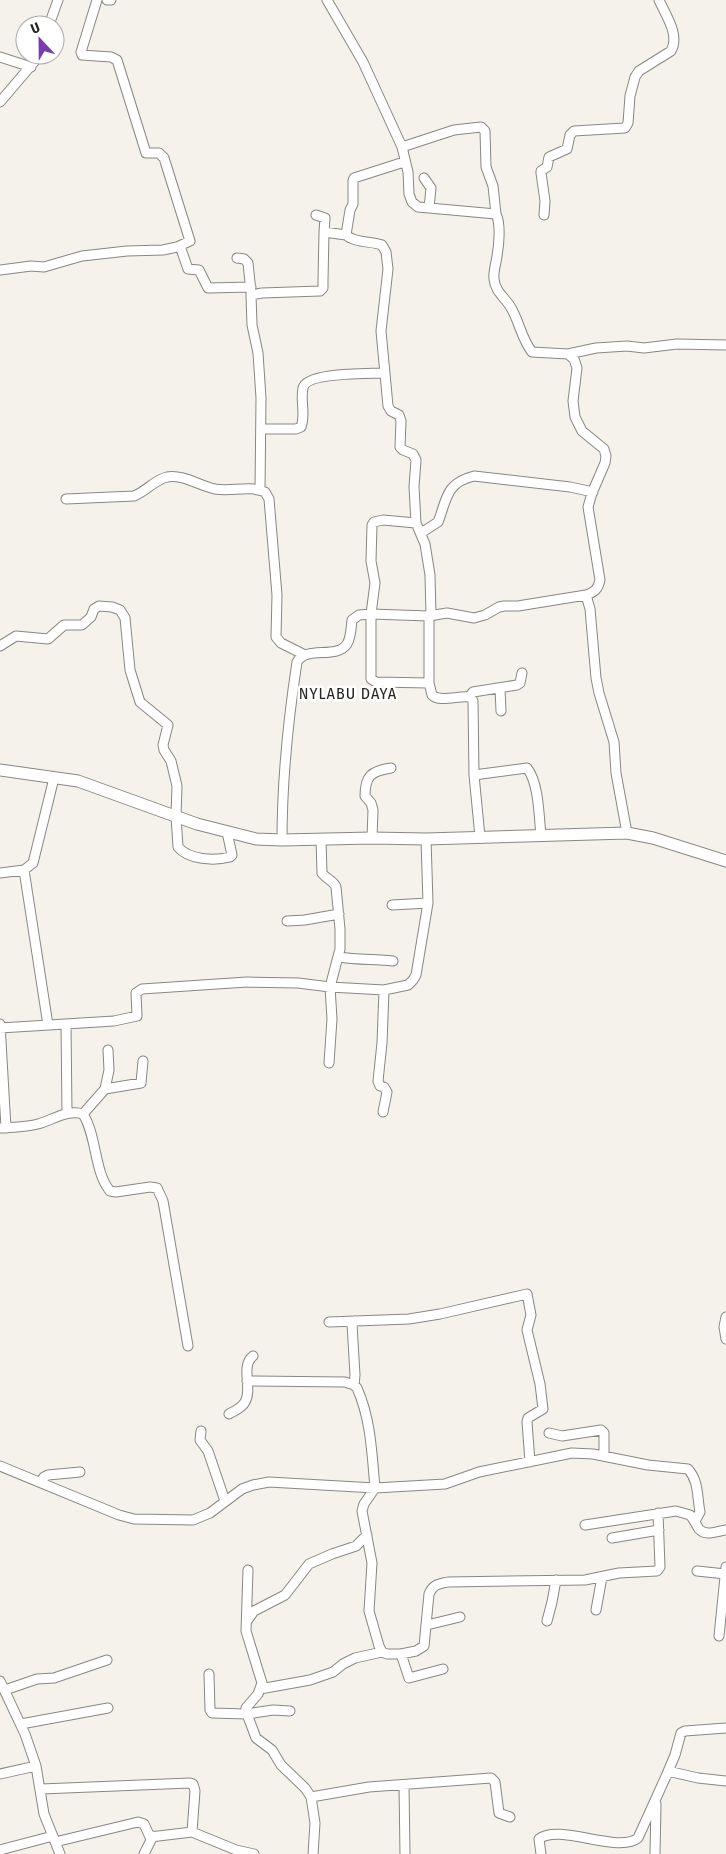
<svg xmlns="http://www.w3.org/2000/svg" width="726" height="1854" viewBox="0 0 726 1854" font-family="'Fira Sans Condensed',sans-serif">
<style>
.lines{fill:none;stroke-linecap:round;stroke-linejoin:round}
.street-casing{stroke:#898781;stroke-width:11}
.secondary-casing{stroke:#898781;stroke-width:13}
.street{stroke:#fff;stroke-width:9}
.secondary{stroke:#fff;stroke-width:11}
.labels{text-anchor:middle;stroke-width:5;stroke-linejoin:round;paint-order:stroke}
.quarter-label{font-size:16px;letter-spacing:1px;fill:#262623;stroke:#fff}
</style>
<rect width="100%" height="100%" fill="#f4f2eb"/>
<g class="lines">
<defs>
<path id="street" d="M107,0H111
M49,25L58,0
M0,57L31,67
M0,102L40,55
M402,147L454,130L481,127L485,131L486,167L493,186L496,214
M404,162L354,178L353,181V204L350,210L346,235C355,243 371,241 382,245L386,252L388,269L381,331L388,406L391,411L399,415L401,421L400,447L403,450L413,454L416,460L414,487L416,523L425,544L430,575L431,615
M424,178L431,188L429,208
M316,215L325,218L324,232
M544,215L545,201L541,173V171L547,167L549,157L567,149L570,135L574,131L625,128L628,123L630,96L635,77L639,71L671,51C680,35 666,16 659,0
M180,246L188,269L199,270L208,288L251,287
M237,258L244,259L248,263L251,292
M0,270L31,266L44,267L82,256L127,251L163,250L177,247L190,241L164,158L159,153H146L117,60L111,57L82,55L81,52L97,0
M568,354L596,348L627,346L644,348L677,344L726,345
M262,429H296L301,427C306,414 300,401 303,388C306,372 369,374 384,373
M260,490L261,398L258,353L252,325L251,295L262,293L320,291L323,288V281L324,232L346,235
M66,499L134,496C147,491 154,480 167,477C183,474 200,486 215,489C232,492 249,485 265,492L269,499L277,595L276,637L281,643L305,655
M416,523L383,520L374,522L372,525L371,561L375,583L371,614V679L376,682L429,683
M421,533L438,522C447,500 445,483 474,476L570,487L593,492
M586,595L590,609L596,678L599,693L614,742L616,773L627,833
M429,616V683L432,695C440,703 459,695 470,697L473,701L474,775L480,837
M0,646L16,636L48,639L64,625H82L91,617L94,609L99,606L112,607L120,610L125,618L130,670L140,702L168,725L163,745L164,750L171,761L177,786L176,816L178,847C189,860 214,861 230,857L232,855L227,832
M500,688L501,711
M469,697L473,692L517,685L520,683L522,673
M474,775L527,768C539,783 539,817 541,836
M372,838L373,810L371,803L365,796C365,776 371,771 391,768
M282,840C282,780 288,721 297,662C307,645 336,660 347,644C351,638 351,628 352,620L359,615L371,614L429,616L447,613L474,618L485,615L499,607L504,606H518L586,595C595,592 598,589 600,580L588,507L592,493L605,463L606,456L604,449L582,431L575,417L573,401L577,368L574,359L568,354L532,352C521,338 519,320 510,306C504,297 495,291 494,279C493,272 496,264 497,256C499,245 501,224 496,214L429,208L418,207L412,202L409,194L408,172L402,147L363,62L327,0
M321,840L322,873C326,879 333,880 336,887L340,929V949L330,987L332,1019L329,1063
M24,870L48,1025
M0,873L24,870L33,863L54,778
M392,905L428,903
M287,921L305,920L339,914
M339,957C357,960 375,959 393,961
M0,1024L6,1128H0
M66,1024L67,1113
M0,1028L114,1021L137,1016L136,993L142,989L247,982L298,983L330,987L384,990L408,985L413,980L416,975L428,903L426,839
M105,1089L109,1070L108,1050
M383,1112L387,1092L384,1087L380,1086L378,1081L382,1043L384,990
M83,1114L105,1089L141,1083L143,1061
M6,1128C16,1127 27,1127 38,1124C53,1120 67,1109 83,1114C97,1136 94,1172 110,1191L116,1192L150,1187L157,1188L163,1201L188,1346
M726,1317L724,1327L726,1339
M329,1322L409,1319L440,1314L527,1294L531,1315L527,1330L540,1384L543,1409L528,1418L527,1422L530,1462
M247,1381L345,1382L354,1385L357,1388C371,1419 372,1455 375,1488L364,1504L362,1511L372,1563L369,1611L379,1646L382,1652L387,1654H401L416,1651L424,1646L429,1594C433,1584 439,1584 448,1582L585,1580L619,1573L657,1571L660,1567L658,1513
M354,1385L355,1375L352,1324L355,1321
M229,1414C234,1411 242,1408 245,1402C253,1389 240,1366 253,1356
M201,1431L200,1440L208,1451L225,1501
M549,1433L562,1436L601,1430L604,1433V1455
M0,1466L119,1515L134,1519L193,1520L210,1513L242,1489L253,1485L269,1482L375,1488L445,1484L479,1472L572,1453L593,1454L648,1465L688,1469C699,1481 697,1497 700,1512L695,1521
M40,1482L44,1477L48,1475L80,1472
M585,1525L676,1511L690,1515C694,1519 696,1525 699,1529C706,1537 717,1531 726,1530
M612,1538L659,1530
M248,1570L246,1631L262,1683L258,1694L246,1708L247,1714L273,1710L290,1711
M697,1571L726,1574
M596,1610L602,1577
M247,1621L254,1611L285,1595L309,1564L332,1554L356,1546L367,1535
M547,1621L552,1602L556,1580
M427,1625L460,1617
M719,1636L726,1567
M401,1654L409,1678L443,1669
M209,1674L210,1710L212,1713L247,1714L256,1738L272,1750L281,1765L305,1788L311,1797L315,1823L313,1854
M0,1681L25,1734L36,1766L44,1814L60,1854
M260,1689L310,1680L333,1672L343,1664L355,1658L382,1652
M5,1690L37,1679L54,1678L107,1660
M21,1724L108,1708
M0,1774L36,1766
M667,1774L675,1755L681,1733L685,1731L726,1728
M404,1785L405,1854
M41,1789L190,1783L193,1784L195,1791L192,1832
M311,1797L369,1787L491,1778L495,1782L499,1813L510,1817
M55,1842L138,1822L144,1824L150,1837L192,1832L236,1850L254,1854
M0,1850L53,1836
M144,1854L153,1836
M541,1854L539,1839C559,1823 618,1854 638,1838L667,1774L672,1772L698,1778L726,1781
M655,1854L656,1804"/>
<path id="secondary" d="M0,770L78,781L197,824L256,839L282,840L372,838L426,839L627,833L653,838L726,861"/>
</defs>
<use href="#street" class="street-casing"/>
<use href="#secondary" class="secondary-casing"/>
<use href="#street" class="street"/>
<use href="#secondary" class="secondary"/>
</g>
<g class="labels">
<g class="quarter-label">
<text x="348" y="699">NYLABU DAYA</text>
</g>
</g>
<g transform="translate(40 40) rotate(338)"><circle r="24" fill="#ffffff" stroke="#a8a8a7"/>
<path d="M0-4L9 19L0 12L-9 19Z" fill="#773cb2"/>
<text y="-8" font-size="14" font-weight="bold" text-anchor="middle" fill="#262623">U</text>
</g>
</svg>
